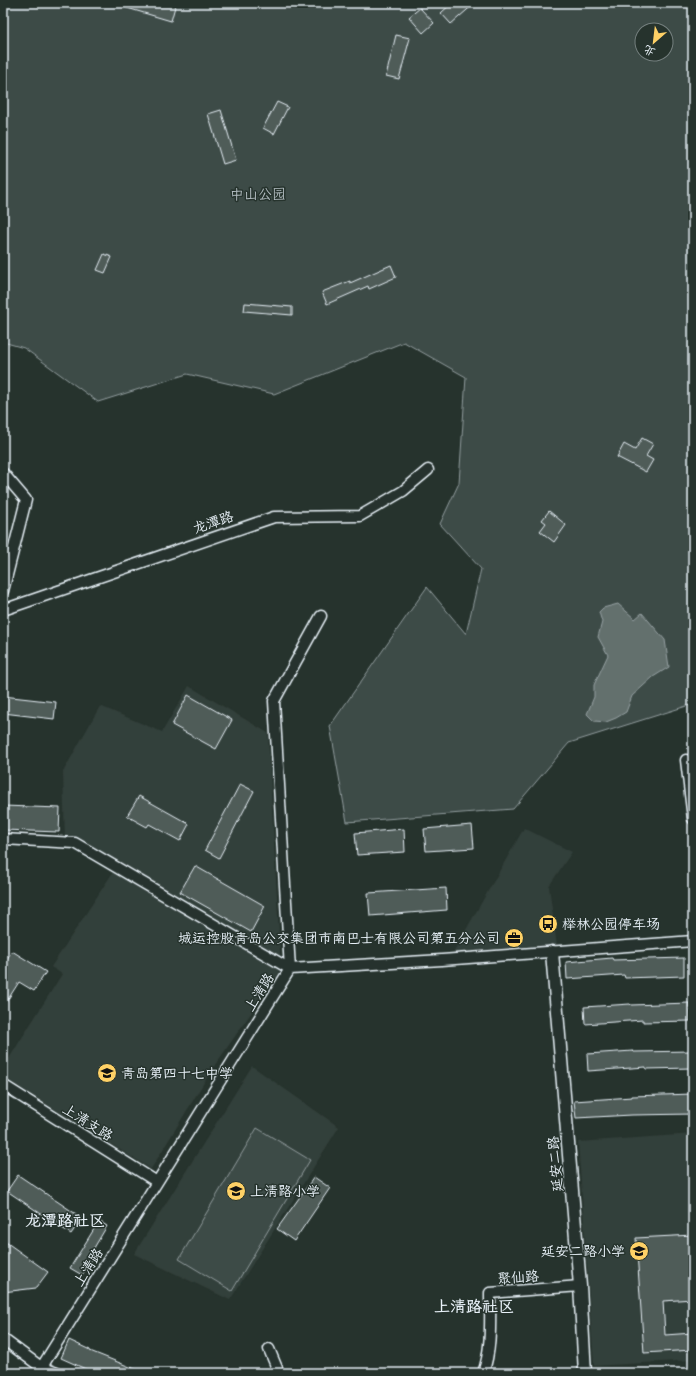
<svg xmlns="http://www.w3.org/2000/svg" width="696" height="1376" viewBox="0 0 696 1376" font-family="'Balsamiq Sans','LXGW WenKai TC',sans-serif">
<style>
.built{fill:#333f3a}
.green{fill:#3e4b47;stroke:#939ea0;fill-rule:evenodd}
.water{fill:#636f6d;stroke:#98a3a5}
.building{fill:#505c59;stroke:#e8f1f8}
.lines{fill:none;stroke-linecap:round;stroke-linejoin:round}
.minor-casing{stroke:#e8f1f8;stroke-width:13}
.tertiary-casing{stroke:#e8f1f8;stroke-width:15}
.minor{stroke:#26332d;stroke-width:10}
.tertiary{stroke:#26332d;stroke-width:12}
.labels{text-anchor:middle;stroke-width:3;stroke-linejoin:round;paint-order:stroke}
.park-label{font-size:14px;fill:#b5bfc3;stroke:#26332d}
.street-label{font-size:14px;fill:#e8f1f8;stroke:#26332d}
.poi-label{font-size:14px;fill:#e8f1f8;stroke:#26332d;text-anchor:start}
.quarter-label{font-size:16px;font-weight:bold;fill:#e8f1f8;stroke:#26332d}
</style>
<rect width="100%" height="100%" fill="#26332d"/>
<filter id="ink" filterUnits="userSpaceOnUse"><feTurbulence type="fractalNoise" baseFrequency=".025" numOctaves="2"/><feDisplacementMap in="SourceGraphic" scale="8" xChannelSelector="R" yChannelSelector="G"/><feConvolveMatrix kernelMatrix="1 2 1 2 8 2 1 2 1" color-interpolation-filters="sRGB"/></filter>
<g filter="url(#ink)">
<path class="built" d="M189,686L268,733L281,970L213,1068L151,1169L3,1077V1068L62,974L51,967L115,869L65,841L63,772L100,706L162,732Z
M524,828L572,852L549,886L557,946L451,956Z
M252,1066L339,1127L230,1300L134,1254Z
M693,1134V1360L594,1366L578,1142Z"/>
<path class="green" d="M3,3H693V704L569,743L513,809L347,822L330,726L427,587L466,634L481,569L440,524L459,483L466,377L404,342L274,394L187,374L98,402L24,348L3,342ZM642,30H666V54H642Z
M257,1128L310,1160L232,1291L179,1259Z"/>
<path class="water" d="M618,604L635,619L642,613L665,640L669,667L653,677L632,696L626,712L616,718L606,722L594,721L587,714L594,697V685L608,655L598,637L602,622L599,612L603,608Z"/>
<path class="building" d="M118,3H176L171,21L117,5Z
M452,3H475L451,24L441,13Z
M420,8L434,23L423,33L409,17Z
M396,35L410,38L399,79L386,76Z
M277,102L288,107L274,134L263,128Z
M221,110L236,160L223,164L208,114Z
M104,254L112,257L105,273L97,270Z
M391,265L396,277L369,289L368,286L327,304L322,292L350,281V283Z
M245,303L292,307V315L244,311Z
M642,438L653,444L646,456L653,460L646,472L617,457L624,444L635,450Z
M549,511L566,525L554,542L540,531L546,523L542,520Z
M188,695L232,720L216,749L172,725Z
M3,696L56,702L54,719L3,713Z
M240,784L254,791L219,858L205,850Z
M139,796L189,824L180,841L149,824L147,827L127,816Z
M3,806L60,808L59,832L3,830Z
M472,825L474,848L426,851L424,829Z
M404,829L405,852L357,855L355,833Z
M195,866L265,906L251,932L180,892Z
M446,888L447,910L370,916L368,893Z
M12,951L46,972L34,991L19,982L3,1007V965Z
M612,958L613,960L684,958V976L625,978L624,975L567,979L566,962Z
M689,1003L690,1021L643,1022V1020L585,1024L584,1007L630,1004L631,1005Z
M633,1051L634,1052L692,1051V1068L646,1069V1067L588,1071L587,1054Z
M693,1094V1114L632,1115L576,1118L574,1101L632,1097V1096Z
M18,1175L82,1218L71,1234L7,1191Z
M314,1177L330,1188L294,1241L277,1229Z
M99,1221L107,1226L91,1253L94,1255L82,1275L70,1268Z
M693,1235V1299L663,1301L665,1335L693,1333V1350L644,1353L636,1238Z
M3,1240L48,1272L36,1288L3,1292Z
M69,1340L90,1350V1351L145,1373H96L90,1371L61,1358Z"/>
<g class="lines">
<defs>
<path id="minor" d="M3,473L26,500L3,591
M3,610L274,517L360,516L403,491L428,470
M686,760L693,819
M3,839L75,843L290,969
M290,969L274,701L321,616
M3,1085L157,1182
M3,1339L41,1367L57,1373
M269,1349L279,1373
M38,1373L290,969L442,960L693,941
M483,1373C492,1349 490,1319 490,1293L580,1286"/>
<path id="tertiary" d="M552,952L580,1286L585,1373"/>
</defs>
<use href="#minor" class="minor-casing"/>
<use href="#tertiary" class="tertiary-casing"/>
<use href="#minor" class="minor"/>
<use href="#tertiary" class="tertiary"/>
</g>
</g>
<defs>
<symbol id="bus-disc" viewBox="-11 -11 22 22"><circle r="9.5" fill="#ffd166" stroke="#26332d"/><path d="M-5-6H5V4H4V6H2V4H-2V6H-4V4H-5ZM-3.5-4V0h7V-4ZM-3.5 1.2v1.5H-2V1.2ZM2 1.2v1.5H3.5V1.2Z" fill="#111"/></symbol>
<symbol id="office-disc" viewBox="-11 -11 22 22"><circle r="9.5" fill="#ffd166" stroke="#26332d"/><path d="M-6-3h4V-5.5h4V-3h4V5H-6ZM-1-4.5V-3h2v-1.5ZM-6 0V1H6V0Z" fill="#111"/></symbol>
<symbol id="school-disc" viewBox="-11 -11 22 22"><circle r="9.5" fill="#ffd166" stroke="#26332d"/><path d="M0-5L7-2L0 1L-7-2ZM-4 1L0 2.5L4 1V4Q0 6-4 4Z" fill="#111"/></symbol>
</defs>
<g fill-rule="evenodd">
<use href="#bus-disc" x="537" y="913" width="22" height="22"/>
<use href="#office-disc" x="503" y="927" width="22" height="22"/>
<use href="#school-disc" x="96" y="1062" width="22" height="22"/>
<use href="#school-disc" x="225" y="1180" width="22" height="22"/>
<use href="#school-disc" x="628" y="1240" width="22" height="22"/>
</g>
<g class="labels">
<g class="park-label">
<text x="258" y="199">中山公园</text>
</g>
<g class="street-label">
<text transform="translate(213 522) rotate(-19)" y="5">龙潭路</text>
<text transform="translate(259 992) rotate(-58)" y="5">上清路</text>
<text transform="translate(88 1122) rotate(32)" y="5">上清支路</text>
<text transform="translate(555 1164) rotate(-95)" y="5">延安二路</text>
<text transform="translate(88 1267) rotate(-58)" y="5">上清路</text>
<text transform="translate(518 1277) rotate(-4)" y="5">聚仙路</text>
</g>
<g class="poi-label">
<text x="562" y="929">榉林公园停车场</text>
<text x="500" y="943" text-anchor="end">城运控股青岛公交集团市南巴士有限公司第五分公司</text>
<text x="121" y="1078">青岛第四十七中学</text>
<text x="250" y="1196">上清路小学</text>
<text x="625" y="1256" text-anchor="end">延安二路小学</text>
</g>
<g class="quarter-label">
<text x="65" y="1226">龙潭路社区</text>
<text x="474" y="1312">上清路社区</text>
</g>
</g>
<rect width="696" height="1376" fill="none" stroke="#26332d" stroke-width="16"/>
<rect x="8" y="8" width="680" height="1360" fill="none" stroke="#e8f1f8" stroke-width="1.5" filter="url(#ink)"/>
<g transform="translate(654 42) rotate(208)"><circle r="19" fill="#26332d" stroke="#747f7e"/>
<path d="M0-3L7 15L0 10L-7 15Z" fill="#ffd166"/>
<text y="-6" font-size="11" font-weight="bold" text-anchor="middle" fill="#e8f1f8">北</text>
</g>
</svg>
